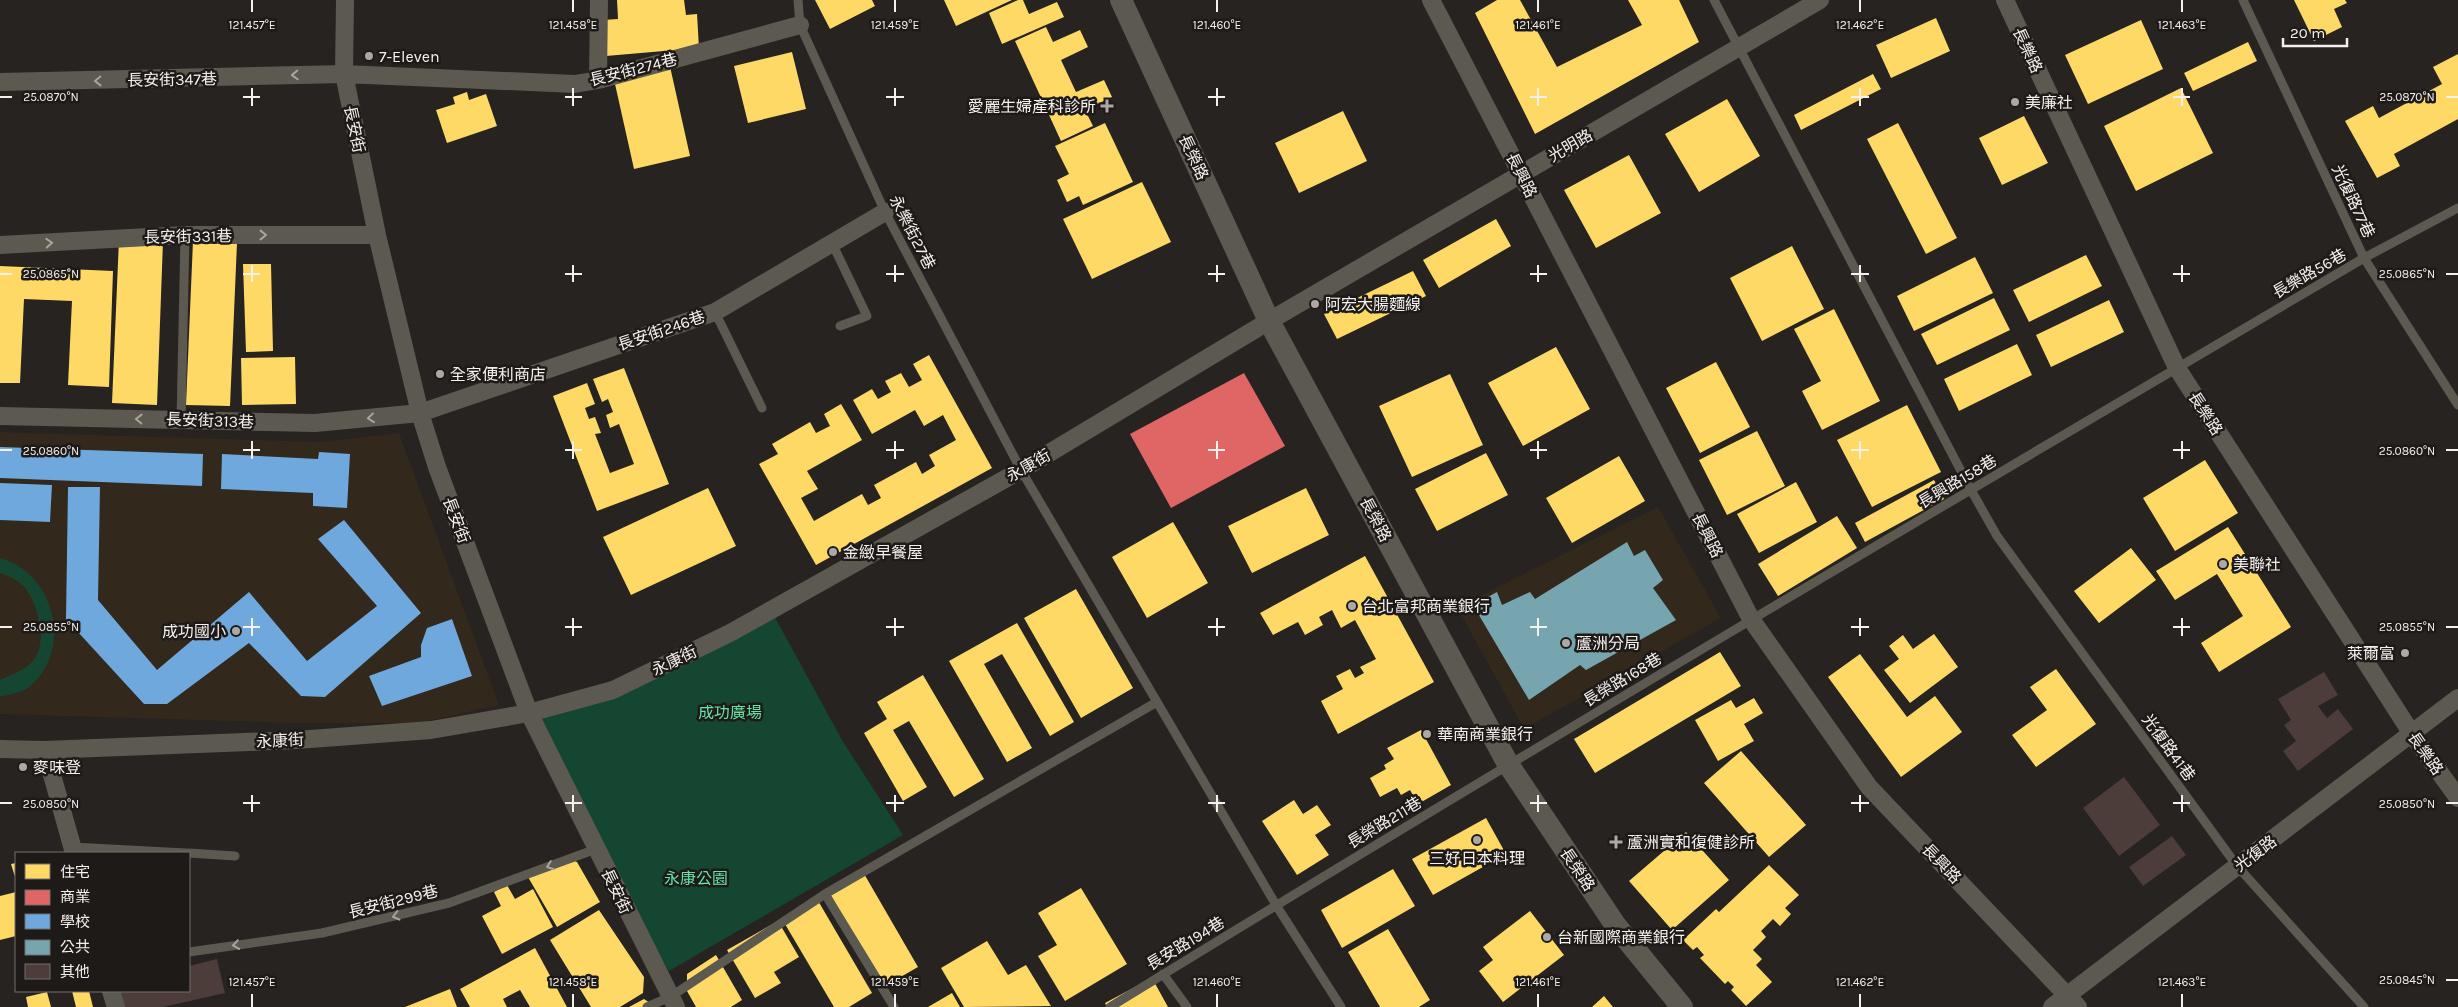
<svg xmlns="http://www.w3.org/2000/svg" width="2458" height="1007" viewBox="0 0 2458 1007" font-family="Karla,'Noto Sans TC',sans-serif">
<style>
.commercial{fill:#33281c}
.green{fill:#154631}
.homes{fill:#ffd966}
.shops{fill:#e06666}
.schools{fill:#6fa8dc}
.public{fill:#76a5af}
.building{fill:#4c3c3a}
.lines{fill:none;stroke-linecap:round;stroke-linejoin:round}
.service{stroke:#5c5950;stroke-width:9}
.minor{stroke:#5c5950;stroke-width:18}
.tertiary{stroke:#5c5950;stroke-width:22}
.oneway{stroke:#a8a49f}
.ticks{fill:none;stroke:#f3f0ee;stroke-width:2}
.poi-dot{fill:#aba8a6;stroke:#1e1a17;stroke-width:2}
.labels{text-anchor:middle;stroke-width:5;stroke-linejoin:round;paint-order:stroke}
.street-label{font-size:16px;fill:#f3f0ee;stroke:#1e1a17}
.poi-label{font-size:16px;fill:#f3f0ee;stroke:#1e1a17;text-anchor:start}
.park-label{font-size:16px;fill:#64e4a7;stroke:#1e1a17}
.ticks-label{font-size:12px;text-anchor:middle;fill:#f3f0ee;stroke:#1e1a17;stroke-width:5;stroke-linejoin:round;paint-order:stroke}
</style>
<rect width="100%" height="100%" fill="#262321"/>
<path class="commercial" d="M0,432L319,442L399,433L499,705L420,723H293L0,714Z
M1658,507L1721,618L1524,729L1457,607Z"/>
<path class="green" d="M0,558C55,573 74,650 29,687C23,692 11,694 4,696H0V680C10,675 23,671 31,663C49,645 39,608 26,589C20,581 9,576 0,573Z
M771,610L842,740L903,835L669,971L596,849L529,713L625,684Z"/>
<path class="homes" d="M617,0H684L686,15L697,14L699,48L606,56L603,20L618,19Z
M815,0H872L875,6L830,29Z
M944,0H1012L956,26Z
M1018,0H1023L1029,14L1057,2L1064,17L1002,44L989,13Z
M1497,0H1520L1557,67L1642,25L1628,0H1679L1699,42L1535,134L1475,13Z
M2294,0H2345L2347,3L2334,9L2342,27L2314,41Z
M1936,18L1950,51L1891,78L1876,45Z
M2141,20L2163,69L2088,104L2065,55Z
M1046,27L1053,42L1080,30L1088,47L1061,60L1076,92L1104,80L1112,97L1085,110L1093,126L1061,141L1015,41Z
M2248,42L2257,61L2193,91L2184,73Z
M792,52L806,109L748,123L734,66Z
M2458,54V119L2394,154L2400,166L2377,178L2345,121L2373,106L2379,118L2442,84L2433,67Z
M669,62L690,156L634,169L613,75Z
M1873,74L1881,89L1801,130L1794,115Z
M2181,88L2213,153L2136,191L2104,126Z
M467,92L469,100L486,94L497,126L447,143L436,110L455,104L453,97Z
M1727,99L1760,156L1699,192L1665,134Z
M1343,111L1367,161L1299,193L1275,143Z
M2024,116L2048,163L2002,185L1979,138Z
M1105,123L1133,182L1083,205L1079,196L1067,202L1057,180L1069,174L1055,146Z
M1898,123L1957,238L1926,254L1867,139Z
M1629,155L1661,213L1596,248L1564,190Z
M1142,182L1171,242L1092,279L1063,219Z
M1496,219L1511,246L1439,288L1423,260Z
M119,239L163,241L157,405L112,403Z
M193,241L237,243L230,406L186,405Z
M1792,246L1824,309L1762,341L1730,278Z
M2086,255L2102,286L2029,322L2013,290Z
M1975,257L1993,293L1914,331L1897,296Z
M243,264H271L273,351L246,352Z
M0,266L113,271L109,387L68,385L72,301L24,299L20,383H0Z
M1413,271L1426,296L1337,339L1324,314Z
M1994,298L2010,330L1937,365L1921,334Z
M2109,300L2124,332L2051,367L2036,335Z
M1834,309L1880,401L1822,430L1802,391L1821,381L1794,329Z
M2017,344L2032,375L1959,411L1944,379Z
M1556,347L1590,409L1523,446L1488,383Z
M929,355L992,468L816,565L759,464L778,454L772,444L810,422L816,433L830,426L824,414L841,404L862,440L807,471L818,489L801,498L814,521L862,494L868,505L881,498L874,485L916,462L922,474L935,466L929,455L956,440L943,415L924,426L915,410L872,434L853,400L872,389L878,399L891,392L885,381L901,373L909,387L922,380L913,364Z
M295,357L296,404L242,405L241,358Z
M1716,362L1750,427L1700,453L1666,388Z
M624,368L669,484L597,511L553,396L587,383L595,404L585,408L589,419L595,417L601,433L595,434L610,473L634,464L619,424L610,428L606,415L613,412L608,399L602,402L593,379Z
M1450,374L1483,445L1412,477L1379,406Z
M1907,405L1941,472L1872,507L1837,440Z
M1757,431L1785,486L1727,515L1699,460Z
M1486,453L1508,495L1437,531L1415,489Z
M1619,456L1645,501L1572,543L1546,498Z
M2205,460L2238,513L2175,551L2143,498Z
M1934,480L1944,499L1865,542L1855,523Z
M1796,482L1817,522L1759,553L1737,514Z
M708,488L736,546L631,595L603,537Z
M1306,488L1329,535L1252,573L1228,526Z
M1837,516L1857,548L1778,596L1758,564Z
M1173,522L1208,583L1147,618L1112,557Z
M2228,527L2291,627L2219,672L2201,643L2243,616L2217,574L2175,600L2156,571Z
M2131,548L2156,580L2099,623L2074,591Z
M1365,556L1434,682L1338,734L1321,701L1343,689L1336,676L1350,669L1355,678L1364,673L1360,667L1376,659L1355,620L1341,628L1332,610L1319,617L1323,625L1305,635L1298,622L1273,635L1260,613Z
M1076,589L1133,688L1081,718L1024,618Z
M1017,623L1074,722L1050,736L1002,654L984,664L1032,748L1007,762L949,661Z
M1934,634L1958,667L1910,703L1884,670L1899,659L1889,646L1903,635L1913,649Z
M1720,652L1741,686L1595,773L1574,739Z
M1860,654L1907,717L1935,696L1962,732L1901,777L1828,677Z
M2056,669L2096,724L2036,767L2012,735L2047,710L2030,687Z
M923,675L984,779L954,797L909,721L893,730L927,787L903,801L864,733L887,719L877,702Z
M1754,698L1763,713L1744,724L1754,741L1718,761L1695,720L1731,700L1736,708Z
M1421,730L1451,785L1418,804L1410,790L1401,795L1397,788L1380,797L1370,778L1386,769L1384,765L1394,759L1387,748Z
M1741,751L1806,825L1769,857L1704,783Z
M1294,800L1303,814L1317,805L1331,825L1315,835L1329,855L1297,875L1262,821Z
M1486,818L1506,854L1433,895L1412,859Z
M1686,832L1729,880L1672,930L1629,881Z
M570,859L577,862L600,902L557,927L528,877Z
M16,863V880L11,864Z
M1769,865L1799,895L1785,908L1791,914L1780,926L1773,919L1761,931L1766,937L1753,950L1762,959L1756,965L1772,982L1746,1006L1731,990L1734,987L1728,981L1725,984L1700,958L1704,955L1697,947L1693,950L1683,940L1716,909L1719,912Z
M1393,869L1415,906L1342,948L1321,910Z
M863,872L918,967L883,987L829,892Z
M507,885L515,899L533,889L553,927L502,954L482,916L501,906L494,892Z
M1081,888L1127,964L1065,1001L1038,956L1057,945L1038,913Z
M16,892V936L0,940V896Z
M817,899L872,993L849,1007H834L782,919Z
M599,910L644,977L643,993L620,1007H591L550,940Z
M1530,911L1564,955L1503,1002L1479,971L1493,960L1483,947Z
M778,921L799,957L774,972L781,983L755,998L727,950Z
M1388,929L1430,1000L1419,1007H1380L1348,952Z
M987,941L1008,975L1026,965L1051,1006L964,1007L941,968Z
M535,948L567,1007H530L520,990L503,999L507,1007H470L460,989Z
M716,955L742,1000L731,1007H696L687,991V974Z
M1152,978L1168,1007H1107L1105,1003Z
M450,989L457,1007H405Z
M72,991H89L93,1007H76Z
M47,992L51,1007H28L26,997Z
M952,993L960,1007H928Z
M1604,996L1613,1007H1592Z
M644,999L656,1007H629Z"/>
<path class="shops" d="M1244,373L1285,446L1171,508L1130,434Z"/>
<path class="schools" d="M0,447L203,454L202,486L0,478Z
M319,452L350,454L347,508L313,506V493L221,489L222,454L318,459Z
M0,483L52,485L50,522L0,520Z
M68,487H100L98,600L157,670L249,592L307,661L377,606L318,539L344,520L421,613L325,697L301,696L249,643L167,704H144L66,619Z
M452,619L472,676L382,706L369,676L421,657V645L427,628Z"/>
<path class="public" d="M1627,542L1634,556L1645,550L1663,580L1653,588L1676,620L1586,670L1580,665L1529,700L1473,605L1497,592L1502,605L1530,592L1535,599Z"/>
<path class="building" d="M2324,672L2338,695L2318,706L2327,718L2338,709L2353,729L2298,771L2283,751L2296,741L2284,725L2291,720L2278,699Z
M2124,777L2160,825L2119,856L2083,808Z
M2172,836L2186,855L2143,886L2129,867Z
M217,959L225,993L163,1007H122L118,991H189V966Z"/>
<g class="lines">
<path class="service" d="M798,0L800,25L885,212L1021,470L1276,905L1341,1007
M1714,0L1971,490L1997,536L2237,866L2364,1007
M2243,0L2364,258L2458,405
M832,243L867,316L840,326
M715,312L762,408
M181,420L185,235
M72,847L186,853
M189,853L235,856
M825,894L894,1007
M189,952L322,933L449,903L596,849
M1163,974L1187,1007
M647,1007L670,997L825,894L1157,702
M1110,1007C1525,752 1944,505 2364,258L2458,208"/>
<path class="minor" d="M345,0L344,74L377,235L420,413L437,467L529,713L676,1007
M1431,0L1751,619L1869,787L2078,1007
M2005,0L2177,368L2412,734L2458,798
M598,80L599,0
M0,82L344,74L575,84L598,80L800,25
M0,245L185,235H377
M0,416L315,423L420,413L715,312L885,212
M0,749L45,750L297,740L431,730L529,713L613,690L730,633L1021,470L1269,321L1820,0
M45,750L74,853
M111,991L116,1007
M2052,1007L2458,698"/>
<path class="tertiary" d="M1121,0L1269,321L1508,764L1616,926L1682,1007"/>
</g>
<defs><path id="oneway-chevron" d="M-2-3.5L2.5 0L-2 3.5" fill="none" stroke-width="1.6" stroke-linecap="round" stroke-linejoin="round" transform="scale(1.25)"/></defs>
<g class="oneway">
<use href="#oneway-chevron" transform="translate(295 75) rotate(178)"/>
<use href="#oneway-chevron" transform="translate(98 81) rotate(179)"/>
<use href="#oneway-chevron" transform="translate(263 235)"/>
<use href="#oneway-chevron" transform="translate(49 243) rotate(-3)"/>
<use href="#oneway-chevron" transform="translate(371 418) rotate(174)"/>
<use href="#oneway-chevron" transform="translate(139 419) rotate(-179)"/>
<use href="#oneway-chevron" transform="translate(550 866) rotate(160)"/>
<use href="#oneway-chevron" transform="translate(396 916) rotate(166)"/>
<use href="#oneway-chevron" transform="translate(236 945) rotate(172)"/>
</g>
<path class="ticks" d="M252,0V12M573,0V12M895,0V12M1217,0V12M1538,0V12M1860,0V12M2182,0V12M252,88V106M573,88V106M895,88V106M1217,88V106M1538,88V106M1860,88V106M2182,88V106M0,97H12M243,97H260M565,97H582M886,97H904M1208,97H1225M1530,97H1547M1851,97H1869M2173,97H2190M2446,97H2458M252,265V282M573,265V282M895,265V282M1217,265V282M1538,265V282M1860,265V282M2182,265V282M0,274H12M243,274H260M565,274H582M886,274H904M1208,274H1225M1530,274H1547M1851,274H1869M2173,274H2190M2446,274H2458M252,441V459M573,441V459M895,441V459M1217,441V459M1538,441V459M1860,441V459M2182,441V459M0,450H12M243,450H260M565,450H582M886,450H904M1208,450H1225M1530,450H1547M1851,450H1869M2173,450H2190M2446,450H2458M252,618V636M573,618V636M895,618V636M1217,618V636M1538,618V636M1860,618V636M2182,618V636M0,627H12M243,627H260M565,627H582M886,627H904M1208,627H1225M1530,627H1547M1851,627H1869M2173,627H2190M2446,627H2458M252,795V812M573,795V812M895,795V812M1217,795V812M1538,795V812M1860,795V812M2182,795V812M0,803H12M243,803H260M565,803H582M886,803H904M1208,803H1225M1530,803H1547M1851,803H1869M2173,803H2190M2446,803H2458M2446,980H2458M252,994V1007M573,994V1007M895,994V1007M1217,994V1007M1538,994V1007M1860,994V1007M2182,994V1007"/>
<g class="poi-dot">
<circle cx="369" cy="56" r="5"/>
<circle cx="2015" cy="102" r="5"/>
<path d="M1104.5 98.5h5v5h5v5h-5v5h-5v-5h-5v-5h5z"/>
<circle cx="1315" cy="304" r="5"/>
<circle cx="440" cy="374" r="5"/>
<circle cx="833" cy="552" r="5"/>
<circle cx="2223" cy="564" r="5"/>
<circle cx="1352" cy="606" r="5"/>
<circle cx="236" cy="631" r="5"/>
<circle cx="1566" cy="643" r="5"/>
<circle cx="2405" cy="653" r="5"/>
<circle cx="1427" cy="734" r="5"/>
<circle cx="23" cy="767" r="5"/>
<circle cx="1477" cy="840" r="5"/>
<path d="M1613.5 834.5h5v5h5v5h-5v5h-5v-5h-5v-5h5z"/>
<circle cx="1547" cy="937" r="5"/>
</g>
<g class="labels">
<g class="street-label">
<text transform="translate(2028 50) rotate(65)" y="6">長樂路</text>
<text transform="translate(633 69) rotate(-14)" y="6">長安街274巷</text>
<text transform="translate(172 79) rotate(-1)" y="6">長安街347巷</text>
<text transform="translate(355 129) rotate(78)" y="6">長安街</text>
<text transform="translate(1570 145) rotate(-30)" y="6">光明路</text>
<text transform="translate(1194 157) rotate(65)" y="6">長榮路</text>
<text transform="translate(1522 175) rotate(63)" y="6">長興路</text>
<text transform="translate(2354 201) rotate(65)" y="6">光復路77巷</text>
<text transform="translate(913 232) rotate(63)" y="6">永樂街27巷</text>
<text transform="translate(188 236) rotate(-1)" y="6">長安街331巷</text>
<text transform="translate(2309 273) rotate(-30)" y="6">長樂路56巷</text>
<text transform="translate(661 330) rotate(-19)" y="6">長安街246巷</text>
<text transform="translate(2206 413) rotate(57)" y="6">長樂路</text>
<text transform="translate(210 420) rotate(2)" y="6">長安街313巷</text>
<text transform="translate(1028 465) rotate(-30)" y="6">永康街</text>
<text transform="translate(1957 481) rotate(-31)" y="6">長興路158巷</text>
<text transform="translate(1376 519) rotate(62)" y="6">長榮路</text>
<text transform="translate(457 520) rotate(69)" y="6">長安街</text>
<text transform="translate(1708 535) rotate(63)" y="6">長興路</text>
<text transform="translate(674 660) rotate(-26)" y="6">永康街</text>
<text transform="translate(1622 679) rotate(-31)" y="6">長榮路168巷</text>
<text transform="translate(280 740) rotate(-3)" y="6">永康街</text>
<text transform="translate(2169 747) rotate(54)" y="6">光復路41巷</text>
<text transform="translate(2426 753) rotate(55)" y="6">長樂路</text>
<text transform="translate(1384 822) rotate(-31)" y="6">長榮路211巷</text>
<text transform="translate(2255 853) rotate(-37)" y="6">光復路</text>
<text transform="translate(1942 863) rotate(46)" y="6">長興路</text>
<text transform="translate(1578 869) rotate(56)" y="6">長榮路</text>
<text transform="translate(617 891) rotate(64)" y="6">長安街</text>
<text transform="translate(393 901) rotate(-14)" y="6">長安街299巷</text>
<text transform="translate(1185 943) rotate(-31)" y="6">長安路194巷</text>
</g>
<g class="poi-label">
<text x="379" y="62">7-Eleven</text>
<text x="2025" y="108">美廉社</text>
<text x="1096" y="112" text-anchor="end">愛麗生婦產科診所</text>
<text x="1325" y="310">阿宏大腸麵線</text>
<text x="450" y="380">全家便利商店</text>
<text x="843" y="558">金緻早餐屋</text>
<text x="2233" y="570">美聯社</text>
<text x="1362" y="612">台北富邦商業銀行</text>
<text x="226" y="637" text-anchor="end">成功國小</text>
<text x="1576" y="649">蘆洲分局</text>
<text x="2395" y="659" text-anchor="end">萊爾富</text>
<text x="1437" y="740">華南商業銀行</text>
<text x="33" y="773">麥味登</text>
<text x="1627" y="848">蘆洲實和復健診所</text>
<text x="1477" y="864" text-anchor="middle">三好日本料理</text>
<text x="1557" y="943">台新國際商業銀行</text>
</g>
<g class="park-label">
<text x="730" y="718">成功廣場</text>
<text x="696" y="884">永康公園</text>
</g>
</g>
<g class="ticks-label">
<text x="252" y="29">121.457°E</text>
<text x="573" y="29">121.458°E</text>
<text x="895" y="29">121.459°E</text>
<text x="1217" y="29">121.460°E</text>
<text x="1538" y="29">121.461°E</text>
<text x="1860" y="29">121.462°E</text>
<text x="2182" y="29">121.463°E</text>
<text x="51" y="101">25.0870°N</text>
<text x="2407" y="101">25.0870°N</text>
<text x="51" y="278">25.0865°N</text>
<text x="2407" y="278">25.0865°N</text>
<text x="51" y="455">25.0860°N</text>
<text x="2407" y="455">25.0860°N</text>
<text x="51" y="631">25.0855°N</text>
<text x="2407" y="631">25.0855°N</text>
<text x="51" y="808">25.0850°N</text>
<text x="2407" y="808">25.0850°N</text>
<text x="2407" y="984">25.0845°N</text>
<text x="252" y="986">121.457°E</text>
<text x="573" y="986">121.458°E</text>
<text x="895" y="986">121.459°E</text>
<text x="1217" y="986">121.460°E</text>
<text x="1538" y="986">121.461°E</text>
<text x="1860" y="986">121.462°E</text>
<text x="2182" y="986">121.463°E</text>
</g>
<rect x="15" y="852" width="175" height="140" fill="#1e1a17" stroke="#73706d"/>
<rect x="25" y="864" width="25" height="15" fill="#ffd966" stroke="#73706d"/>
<text x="60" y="877" font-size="15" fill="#f3f0ee">住宅</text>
<rect x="25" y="890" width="25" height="15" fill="#e06666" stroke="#73706d"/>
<text x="60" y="902" font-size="15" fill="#f3f0ee">商業</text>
<rect x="25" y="914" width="25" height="15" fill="#6fa8dc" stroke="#73706d"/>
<text x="60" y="927" font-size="15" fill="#f3f0ee">學校</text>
<rect x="25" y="940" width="25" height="15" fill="#76a5af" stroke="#73706d"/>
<text x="60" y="952" font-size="15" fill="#f3f0ee">公共</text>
<rect x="25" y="964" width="25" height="15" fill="#4c3c3a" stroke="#73706d"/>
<text x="60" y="977" font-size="15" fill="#f3f0ee">其他</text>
<path d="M2283 38v8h64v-8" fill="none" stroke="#f3f0ee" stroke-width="2.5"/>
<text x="2290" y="38" font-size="15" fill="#f3f0ee" stroke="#1e1a17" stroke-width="4" paint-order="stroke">20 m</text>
</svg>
